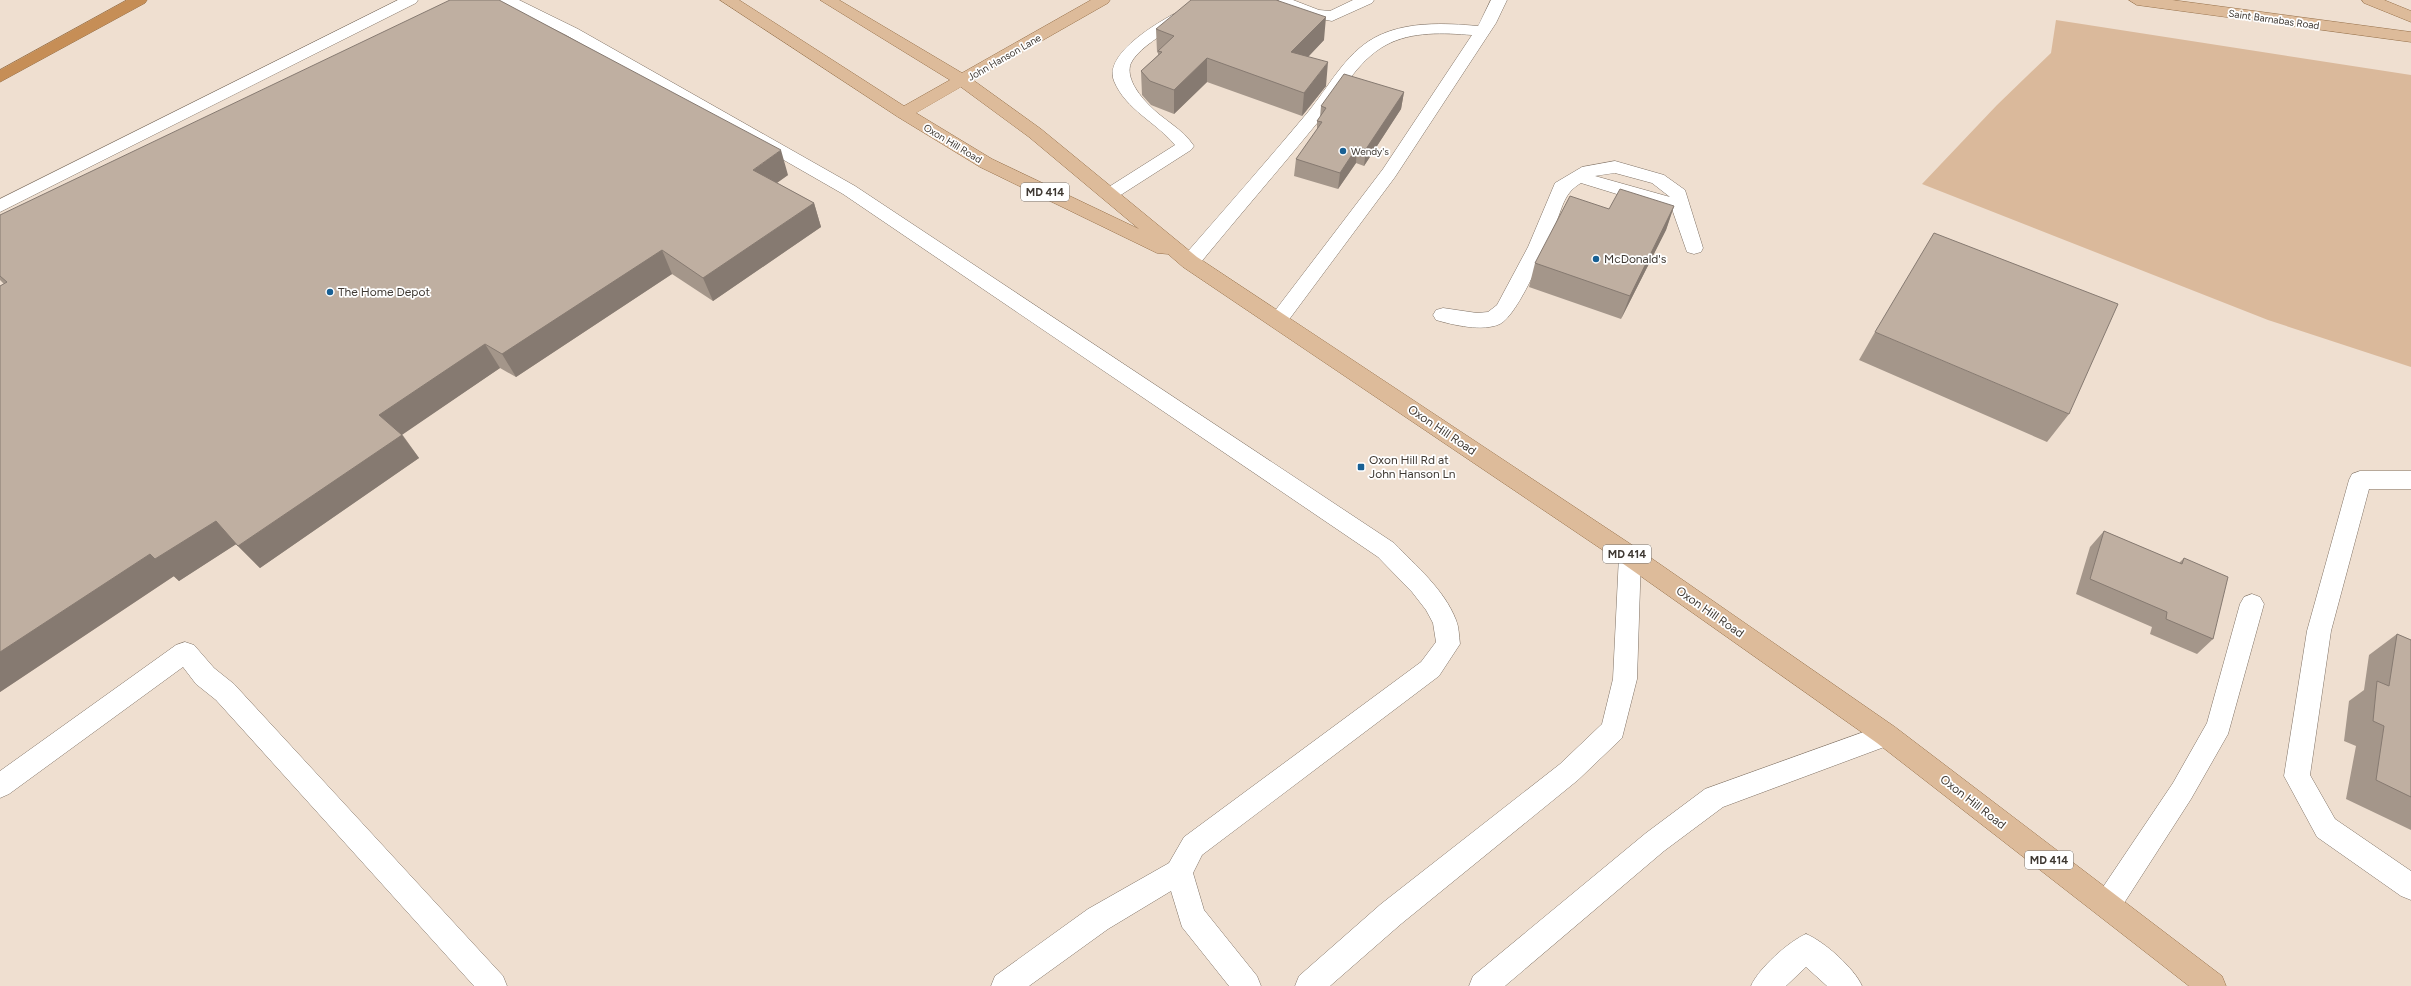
<svg xmlns="http://www.w3.org/2000/svg" width="2411" height="986" viewBox="0 0 2411 986" font-family="Figtree,sans-serif">
<style>
.green{fill:#dab99b}
.lines{fill:none;stroke-linecap:round;stroke-linejoin:round}
.minor-casing{stroke:#807265;stroke-width:1}
.major-casing{stroke:#967049;stroke-width:1}
.highway-casing{stroke:#967049;stroke-width:1}
.minor{fill:#fff;fill-rule:evenodd}
.major{fill:#ddbb9a;fill-rule:evenodd}
.highway{fill:#c68e56;fill-rule:evenodd}
.wall{fill:#a4968a}
.shaded-wall{fill:#867a71}
.building{fill:#bfafa1;stroke:#867a71}
.poi-dot{fill:#186094;stroke:#fff;stroke-width:1.5}
.labels{text-anchor:middle;stroke-width:3.5;stroke-linejoin:round;paint-order:stroke}
.far-street-label{font-size:10px;fill:#3e3832;stroke:#fff}
.far-poi-label{font-size:10px;fill:#3e3832;stroke:#fff;text-anchor:start}
.shield{fill:#fff;stroke:#787470;stroke-width:1}
.shield-label{font-size:11px;font-weight:bold;fill:#3e3832}
.poi-label{font-size:12px;fill:#3e3832;stroke:#fff;text-anchor:start}
.street-label{font-size:12px;fill:#3e3832;stroke:#fff}
</style>
<rect width="100%" height="100%" fill="#efdfd0"/>
<path class="green" d="M2056,20L2411,75V367L2268,320L1922,184L1997,105L2051,53Z"/>
<g class="lines">
<defs>
<path id="minor" d="M398,0H418L416,3L0,212V199Z
M499,0H519L578,29L855,186L1394,543C1416,566 1444,589 1456,620C1459,627 1459,636 1460,644L1439,676L1202,855L1193,873L1204,910L1257,976L1261,986H1229L1182,927L1171,891L1108,929L1029,986H991L995,976L1088,909L1169,863L1184,837L1421,662L1436,642L1433,623L1426,610L1412,592L1378,557L843,194L566,35L501,3Z
M1203,0H1225L1223,3C1200,12 1142,41 1131,63C1125,77 1139,95 1149,105C1163,120 1182,128 1194,146L1191,150L1116,198L1110,200L1104,198L1101,194L1104,190L1175,145C1156,122 1126,110 1114,81C1101,49 1180,9 1203,0Z
M1271,0H1293L1319,10L1330,11L1353,0H1374L1372,3L1332,21L1310,17L1273,3Z
M1491,0H1507L1496,23L1395,177L1285,325L1278,327L1271,325L1268,320L1383,169L1472,35C1444,33 1412,31 1386,45C1356,61 1339,97 1318,122C1278,171 1237,218 1197,267L1190,268L1183,267L1181,262L1183,257C1225,209 1267,161 1308,112C1328,88 1345,54 1374,38C1405,21 1444,23 1478,26Z
M1615,161L1664,175L1685,190L1703,248L1701,252L1694,254L1687,252L1672,209L1659,207L1581,183C1564,193 1563,206 1556,223C1547,245 1519,314 1500,324C1483,332 1453,325 1436,320L1433,315L1436,310L1443,308L1477,313L1488,312L1497,305L1528,247L1555,183L1582,167ZM1615,173L1652,183L1670,197L1595,176Z
M2360,471H2411V489H2369L2331,631L2310,775L2335,819L2411,871V900L2401,896L2317,837L2284,776L2307,631L2349,480L2352,474Z
M1630,547L1638,549L1641,556L1637,679L1622,738L1578,780L1401,924L1330,986H1295L1299,976L1381,904L1560,764L1602,724L1613,679L1619,556L1622,549Z
M2252,594L2260,597L2264,604L2228,734L2191,799L2117,914L2107,918L2097,914L2093,905L2097,896L2173,783L2207,723L2240,604L2244,597Z
M185,642L194,645L214,668L234,684L503,976L507,986H474L216,700L196,684L183,667L9,794L0,798V771L176,645Z
M1886,724L1895,727L1899,735L1895,743L1723,807L1664,851L1505,986H1469L1473,976L1646,833L1705,789Z
M1806,934C1824,941 1855,969 1862,986H1827L1806,967L1786,986H1751C1758,969 1789,941 1806,934Z"/>
<path id="major" d="M720,0H739L904,106L950,80L820,0H839L962,73L1091,0H1110L1108,3L973,80L1041,129L1197,257L1638,549L1895,727L2222,976L2226,986H2189L1877,743L1622,563L1183,267L1168,254L1157,253L980,167L898,117ZM961,87L1029,137L1139,229L992,159L916,113Z
M2129,0H2172L2411,32V42L2137,5Z
M2362,0H2384L2411,11V22L2364,3Z"/>
<path id="highway" d="M127,0H147L145,3L0,82V70Z"/>
</defs>
<use href="#minor" class="minor-casing"/>
<use href="#major" class="major-casing"/>
<use href="#highway" class="highway-casing"/>
<use href="#minor" class="minor"/>
<use href="#major" class="major"/>
<use href="#highway" class="highway"/>
</g>
<path class="wall" d="M1279,0V1L1324,40L1308,57L1326,86L1302,116L1207,82L1174,114L1151,105L1142,95L1141,71L1158,55V53L1157,52L1156,29Z
M1404,92L1401,109L1364,166L1356,163L1338,189L1294,176L1296,159L1317,130V121L1320,117L1321,106Z
M788,175L777,183L814,203L821,227L713,301L672,274L516,377L500,368L402,434L419,458L260,568L236,544L179,581L174,576L0,692V286L4,284L0,280V215Z
M1674,206L1666,230L1621,319L1529,287L1535,263L1609,209Z
M1875,332L2069,414L2047,442L1859,360Z
M2104,531L2179,563L2184,558L2213,639L2197,654L2150,634L2152,627L2076,594L2090,547Z
M2397,634L2411,640V830L2346,799L2356,746L2344,741L2349,701L2364,690L2369,655Z"/>
<path class="shaded-wall" d="M1326,17L1324,40L1290,76L1291,52Z
M1207,58V82L1174,114V90Z
M1328,62L1326,86L1302,116L1304,93Z
M1404,92L1401,109L1364,166L1366,149Z
M1357,147L1356,163L1338,189L1340,173Z
M781,150L788,175L761,194L753,170Z
M814,203L821,227L713,301L703,278Z
M1674,206L1666,230L1621,319L1630,296Z
M662,250L672,274L516,377L502,354Z
M485,344L500,368L396,439L379,415Z
M402,435L419,458L260,568L238,546Z
M216,521L238,543L179,581L155,559Z
M150,554L174,576L0,692V652Z"/>
<path class="building" d="M450,0H499L781,150L753,170L814,203L703,278L662,250L502,354L485,344L379,415L402,435L238,546L216,521L155,559L150,554L0,652V286L7,282L0,276V215Z
M1191,0H1276L1326,17L1291,52L1328,62L1304,93L1207,58L1174,90L1150,81L1141,71L1162,52L1158,51L1174,36L1156,29Z
M1344,74L1404,92L1366,149L1357,147L1340,173L1296,159L1322,122L1317,121L1326,108L1321,106Z
M1620,189L1674,206L1630,296L1535,263L1570,196L1609,209Z
M1934,233L2118,304L2069,414L1875,332Z
M2104,531L2182,564L2184,558L2228,577L2213,639L2166,619L2167,612L2090,579Z
M2397,634L2411,640V797L2376,780L2384,726L2373,721L2377,681L2389,686Z"/>
<g class="poi-dot">
<circle cx="1343" cy="151" r="4"/>
<circle cx="1596" cy="259" r="4"/>
<circle cx="330" cy="292" r="4"/>
<rect x="1357" y="463" width="8" height="8" rx="2"/>
</g>
<g class="labels">
<g class="far-street-label">
<text transform="translate(2274 19) rotate(8)" y="4">Saint Barnabas Road</text>
<text transform="translate(1004 57) rotate(-30)" y="4">John Hanson Lane</text>
<text transform="translate(953 143) rotate(31)" y="4">Oxon Hill Road</text>
</g>
<g class="far-poi-label">
<text x="1351" y="155">Wendy's</text>
</g>
<g class="shield">
<rect x="1021" y="183" width="48" height="18" rx="3"/>
<rect x="1603" y="545" width="48" height="18" rx="3"/>
<rect x="2025" y="851" width="48" height="18" rx="3"/>
</g>
<g class="shield-label">
<text x="1045" y="196">MD 414</text>
<text x="1627" y="558">MD 414</text>
<text x="2049" y="864">MD 414</text>
</g>
<g class="poi-label">
<text x="1604" y="263">McDonald's</text>
<text x="338" y="296">The Home Depot</text>
<text x="1369" y="464">Oxon Hill Rd at<tspan x="1369" dy="14">John Hanson Ln</tspan></text>
</g>
<g class="street-label">
<text transform="translate(1442 430) rotate(34)" y="4">Oxon Hill Road</text>
<text transform="translate(1710 612) rotate(35)" y="4">Oxon Hill Road</text>
<text transform="translate(1973 802) rotate(38)" y="4">Oxon Hill Road</text>
</g>
</g>
</svg>
